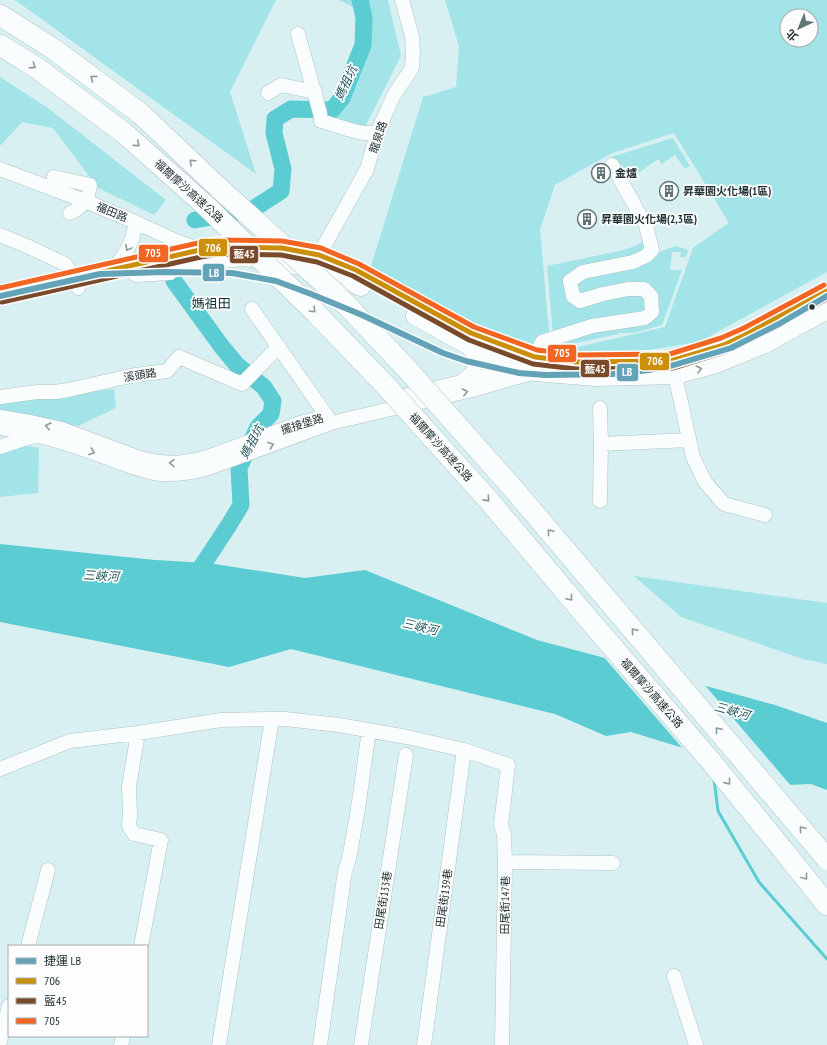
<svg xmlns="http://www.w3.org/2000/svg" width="827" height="1045" viewBox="0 0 827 1045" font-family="'PT Sans Narrow','Noto Sans TC',sans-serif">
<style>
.green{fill:#a3e4e9;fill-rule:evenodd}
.water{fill:#5bccd2}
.pier{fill:#d8f0f2}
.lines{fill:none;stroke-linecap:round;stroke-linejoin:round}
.stream{stroke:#5bccd2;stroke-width:3}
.river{stroke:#5bccd2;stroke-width:17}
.minor-casing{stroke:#b0c3c4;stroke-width:15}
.major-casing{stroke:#b0c3c4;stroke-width:19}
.highway-casing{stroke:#b0c3c4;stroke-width:22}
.minor{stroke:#f9fdfd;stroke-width:14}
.major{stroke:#f9fdfd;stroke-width:18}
.highway{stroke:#f9fdfd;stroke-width:21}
.highway-bridge-casing{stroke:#b0c3c4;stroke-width:22;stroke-linecap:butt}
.highway-bridge{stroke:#f9fdfd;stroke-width:21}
.bus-1-casing{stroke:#fdfdfd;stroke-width:8}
.bus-2-casing{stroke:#fdfdfd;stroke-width:8}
.bus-3-casing{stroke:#fdfdfd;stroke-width:8}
.bus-1{stroke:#cc8f0a;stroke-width:5}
.bus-2{stroke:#7a4b2a;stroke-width:5}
.bus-3{stroke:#f26522;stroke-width:5}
.metro-1-casing{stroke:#fdfdfd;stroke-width:9}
.metro-1{stroke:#62a3b8;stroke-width:6}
.oneway{stroke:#8d9898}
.bus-dot{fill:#213233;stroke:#fdfdfd;stroke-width:1.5}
.labels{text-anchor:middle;stroke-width:3.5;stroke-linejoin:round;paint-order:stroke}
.street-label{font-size:11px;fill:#213233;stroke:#fdfdfd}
.poi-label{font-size:11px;font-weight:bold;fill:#213233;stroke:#fdfdfd;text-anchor:start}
.water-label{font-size:12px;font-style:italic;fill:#1f585c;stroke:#fdfdfd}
.quarter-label{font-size:13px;fill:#053032;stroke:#fdfdfd}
.line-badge{stroke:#fdfdfd;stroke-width:1.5}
.badge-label{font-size:11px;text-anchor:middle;font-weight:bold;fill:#fff}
</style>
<rect width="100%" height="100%" fill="#d8f0f2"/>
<path class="green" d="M15,0H276L230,92L256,174Z
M339,0H388L401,56L361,135L333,120L358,73L372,16Z
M445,0H827V272L699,342L642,351L578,357L539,354L478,326L371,266L423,97L456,87L459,46ZM787,16H811V40H787ZM674,133L729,223L704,240L693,248L665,327L551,353L540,229L555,185L610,154Z
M0,77L48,108L166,200L154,215L98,188L53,128L22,122L0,146Z
M673,138L690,166L685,169L675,155L662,164L658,159L630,179L620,173L612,160L611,157Z
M645,241L646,248L643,252L581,268L569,298L605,299L640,294L645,298L646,308L642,313L553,336L547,266L624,250L632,247Z
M676,246L688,250L686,257H680L681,252H672L670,270H682L662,325L633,333H618V334L553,348V343L594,330L646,322L656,293L583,296L577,293L575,285L585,278Z
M114,389L116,408L78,426L0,414V403Z
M0,440L39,448L38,493L0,497Z
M634,576L827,603V664L803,659L681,617Z"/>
<path class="water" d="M0,544L155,560L208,563L305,578L365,570L537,640L605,658L775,705L827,723V790L811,784L788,785L779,772L706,755L631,732L606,736L555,714L291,649L229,667L0,622Z"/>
<path class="pier" d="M602,655L703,683L792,787H786L778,773L705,757L684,750Z"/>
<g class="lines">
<path class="stream" d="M714,779L718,811L759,882L827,959"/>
<path class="river" d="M195,220L253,209L281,191L283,169L274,133L275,119L291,109L332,110L342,98L363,45L364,18L360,0
M174,281L222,347L237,365L264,387L273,401L271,414L258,427L239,468L241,505L229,525L192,581"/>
<defs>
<path id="minor" d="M298,34L320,113L321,121C336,125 350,131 364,133C369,133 373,133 377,133
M268,93L281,85L315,92
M612,165L634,204
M0,169L85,201L133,221L176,241L202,250
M54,177L90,185C89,188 89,192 88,195C85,203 78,210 70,213
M0,235L29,247L65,264L74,278L78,288
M318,265L319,255L367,169L377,133L394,95L412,68L413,52L412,36L402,0
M112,270C121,259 132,246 134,231C135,228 134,224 133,221
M136,275L170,273
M252,309L331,422
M675,375L693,457L705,482L724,504L765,515
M462,381L473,372L476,362L474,354L464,344
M0,397L37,392H55L68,390L135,375L167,371L179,357L242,384L279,346
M392,399L514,369
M600,408L601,444L600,501
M0,417L35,423L62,429L140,458L159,462L177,463L196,460L210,456L300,423L324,417
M0,428C35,433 69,444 102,456C119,462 137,470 154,473C173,476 191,473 209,468L331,423L472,390L535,372V357L542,342L592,326L645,318L652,312L651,296L644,289H628L603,294L580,301L573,296L570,281L583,272L633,262L646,256L652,250L646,225L637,210
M601,444L689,440
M0,447L36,435
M138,733L129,787L130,815L129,826L134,834L161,840L141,946
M0,769L70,741L138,733L221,720L272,719H285L339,725L407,737L464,750L508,765L501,825L504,834L505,862L502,1045
M505,862L613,863
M28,946L48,870
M674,976L696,1045
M0,1041L9,1006
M121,1045L123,1036
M219,1045L272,719
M320,1045L345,871L349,859L358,809L369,730
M361,1045L406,755
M424,1045L464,750"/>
<path id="major" d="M160,271L222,259L244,257L280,262L318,270L349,281L361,287
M0,295L200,250L218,247L282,248L319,255L356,270L446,319L471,333L535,357L577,362L671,361L724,345L747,334L827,291
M415,316L462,342L517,368L535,372L596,377L675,375L716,364L763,345L827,310"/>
<path id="highway" d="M0,15L52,48L141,114L220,189
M0,45L37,68L124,133L205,205
M783,850L827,905"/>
</defs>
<use href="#minor" class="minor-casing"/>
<use href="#major" class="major-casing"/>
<use href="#highway" class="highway-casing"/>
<use href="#minor" class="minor"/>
<use href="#major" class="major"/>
<use href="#highway" class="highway"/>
<defs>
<path id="highway-bridge" d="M220,189L336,294L407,369L511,486L827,859
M205,205L313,310L386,386L491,503L585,615L709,759L783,850"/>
</defs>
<use href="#highway-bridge" class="highway-bridge-casing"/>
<use href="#highway-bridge" class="highway-bridge"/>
<defs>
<path id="bus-1" d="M0,295L200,250L218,247L282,248L319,255L356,270L471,333L535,357L577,362L671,361L724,345L747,334L827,291"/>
<path id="bus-2" d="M2,302L201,257L219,254L281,255L317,262L353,276L469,340L533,364L576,369L673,368L727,351L750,340L827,299"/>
<path id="bus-3" d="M0,288L198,243L218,240L282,241L321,248L359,264L474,327L537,350L577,355L670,354L721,338L744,328L824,285"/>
</defs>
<use href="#bus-1" class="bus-1-casing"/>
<use href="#bus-2" class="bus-2-casing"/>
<use href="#bus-3" class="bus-3-casing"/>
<use href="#bus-1" class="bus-1"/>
<use href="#bus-2" class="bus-2"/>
<use href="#bus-3" class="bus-3"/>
<defs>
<path id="metro-1" d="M0,296L100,274L165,272L232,273L276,281L311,294L362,315L443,353L466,361L519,373L545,375L613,374L649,370L674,365L731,348L779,324L827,296"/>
</defs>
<use href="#metro-1" class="metro-1-casing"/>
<use href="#metro-1" class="metro-1"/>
</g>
<defs><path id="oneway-chevron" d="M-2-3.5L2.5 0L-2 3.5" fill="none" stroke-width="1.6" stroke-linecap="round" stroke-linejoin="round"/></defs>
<g class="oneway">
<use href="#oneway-chevron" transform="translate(33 66) rotate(33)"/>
<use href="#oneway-chevron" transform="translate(93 78) rotate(-143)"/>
<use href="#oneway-chevron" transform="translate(137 144) rotate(41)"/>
<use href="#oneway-chevron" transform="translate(192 162) rotate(-137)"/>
<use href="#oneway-chevron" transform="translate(128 248) rotate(118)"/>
<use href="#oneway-chevron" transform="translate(313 310) rotate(45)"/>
<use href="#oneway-chevron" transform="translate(699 369) rotate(-14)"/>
<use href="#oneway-chevron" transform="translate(465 392) rotate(-13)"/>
<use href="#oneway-chevron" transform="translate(48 426) rotate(-167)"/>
<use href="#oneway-chevron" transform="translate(271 445) rotate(-20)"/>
<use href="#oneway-chevron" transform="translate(92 452) rotate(20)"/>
<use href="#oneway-chevron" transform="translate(172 463) rotate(-179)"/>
<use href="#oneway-chevron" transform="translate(487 499) rotate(48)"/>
<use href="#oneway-chevron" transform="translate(550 532) rotate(-130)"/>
<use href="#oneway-chevron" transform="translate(570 598) rotate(50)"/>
<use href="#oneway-chevron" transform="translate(634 631) rotate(-130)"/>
<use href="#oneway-chevron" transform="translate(718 730) rotate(-130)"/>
<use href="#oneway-chevron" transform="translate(728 782) rotate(51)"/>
<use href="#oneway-chevron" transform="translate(802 829) rotate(-130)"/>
<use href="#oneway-chevron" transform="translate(805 877) rotate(52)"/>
</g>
<defs>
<symbol id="building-ring" viewBox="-11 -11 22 22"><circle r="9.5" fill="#fdfdfd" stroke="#617476" stroke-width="1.5"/><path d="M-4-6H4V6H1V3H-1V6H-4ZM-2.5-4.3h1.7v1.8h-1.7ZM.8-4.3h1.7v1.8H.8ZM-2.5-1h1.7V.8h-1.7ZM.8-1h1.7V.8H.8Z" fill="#617476"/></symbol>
</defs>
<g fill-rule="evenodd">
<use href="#building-ring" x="590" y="162" width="22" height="22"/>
<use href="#building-ring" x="658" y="180" width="22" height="22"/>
<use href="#building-ring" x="576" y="208" width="22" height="22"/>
</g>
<circle class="bus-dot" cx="812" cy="307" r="3.5"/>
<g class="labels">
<g class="street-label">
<text transform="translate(378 137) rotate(-71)" y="4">龍泉路</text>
<text transform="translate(189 191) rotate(42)" y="4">福爾摩沙高速公路</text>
<text transform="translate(112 212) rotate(23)" y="4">福田路</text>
<text transform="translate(140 375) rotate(-9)" y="4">溪頭路</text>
<text transform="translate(302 424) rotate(-17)" y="4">擺接堡路</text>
<text transform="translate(441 447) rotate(48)" y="4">福爾摩沙高速公路</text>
<text transform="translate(652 693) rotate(49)" y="4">福爾摩沙高速公路</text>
<text transform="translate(444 898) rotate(-82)" y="4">田尾街139巷</text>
<text transform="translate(383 900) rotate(-81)" y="4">田尾街133巷</text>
<text transform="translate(505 905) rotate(-89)" y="4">田尾街147巷</text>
</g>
<g class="poi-label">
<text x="615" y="177">金爐</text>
<text x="683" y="195">昇華園火化場(1區)</text>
<text x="601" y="223">昇華園火化場(2,3區)</text>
</g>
<g class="water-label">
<text transform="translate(346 83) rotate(-65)" y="4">媽祖坑</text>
<text transform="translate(252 442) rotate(-62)" y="4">媽祖坑</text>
<text transform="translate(101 576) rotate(3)" y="4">三峽河</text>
<text transform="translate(420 627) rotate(13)" y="4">三峽河</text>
<text transform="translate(732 711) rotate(16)" y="4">三峽河</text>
</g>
<g class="quarter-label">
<text x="211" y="308">媽祖田</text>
</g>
</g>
<g class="line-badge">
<rect x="198" y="238" width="30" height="19" rx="4" fill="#cc8f0a"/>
<rect x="138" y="244" width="31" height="19" rx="4" fill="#f26522"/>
<rect x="229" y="245" width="30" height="19" rx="4" fill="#7a4b2a"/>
<rect x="202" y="263" width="23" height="19" rx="4" fill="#62a3b8"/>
<rect x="547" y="344" width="30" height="19" rx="4" fill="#f26522"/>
<rect x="639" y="352" width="31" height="19" rx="4" fill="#cc8f0a"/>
<rect x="580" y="359" width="30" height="19" rx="4" fill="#7a4b2a"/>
<rect x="616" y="363" width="23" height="19" rx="4" fill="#62a3b8"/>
</g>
<g class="badge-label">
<text x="213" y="252">706</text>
<text x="153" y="257">705</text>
<text x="244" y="258">藍45</text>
<text x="214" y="277">LB</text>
<text x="562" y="357">705</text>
<text x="655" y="365">706</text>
<text x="595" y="373">藍45</text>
<text x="627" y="376">LB</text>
</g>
<rect x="8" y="945" width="140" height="92" fill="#fdfdfd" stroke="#a5acac"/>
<rect x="16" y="958" width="20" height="6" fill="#62a3b8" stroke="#a5acac"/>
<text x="44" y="965" font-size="12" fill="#213233">捷運 LB</text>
<rect x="16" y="978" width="20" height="6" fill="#cc8f0a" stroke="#a5acac"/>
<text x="44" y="985" font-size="12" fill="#213233">706</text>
<rect x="16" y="998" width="20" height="6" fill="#7a4b2a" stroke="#a5acac"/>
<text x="44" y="1005" font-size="12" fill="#213233">藍45</text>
<rect x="16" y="1018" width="20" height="6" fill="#f26522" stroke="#a5acac"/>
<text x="44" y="1025" font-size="12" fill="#213233">705</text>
<g transform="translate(799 28) rotate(224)"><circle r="19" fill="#fdfdfd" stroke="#a5acac"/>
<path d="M0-3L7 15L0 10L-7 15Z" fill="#617476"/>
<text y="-6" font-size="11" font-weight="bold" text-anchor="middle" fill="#213233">北</text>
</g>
</svg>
